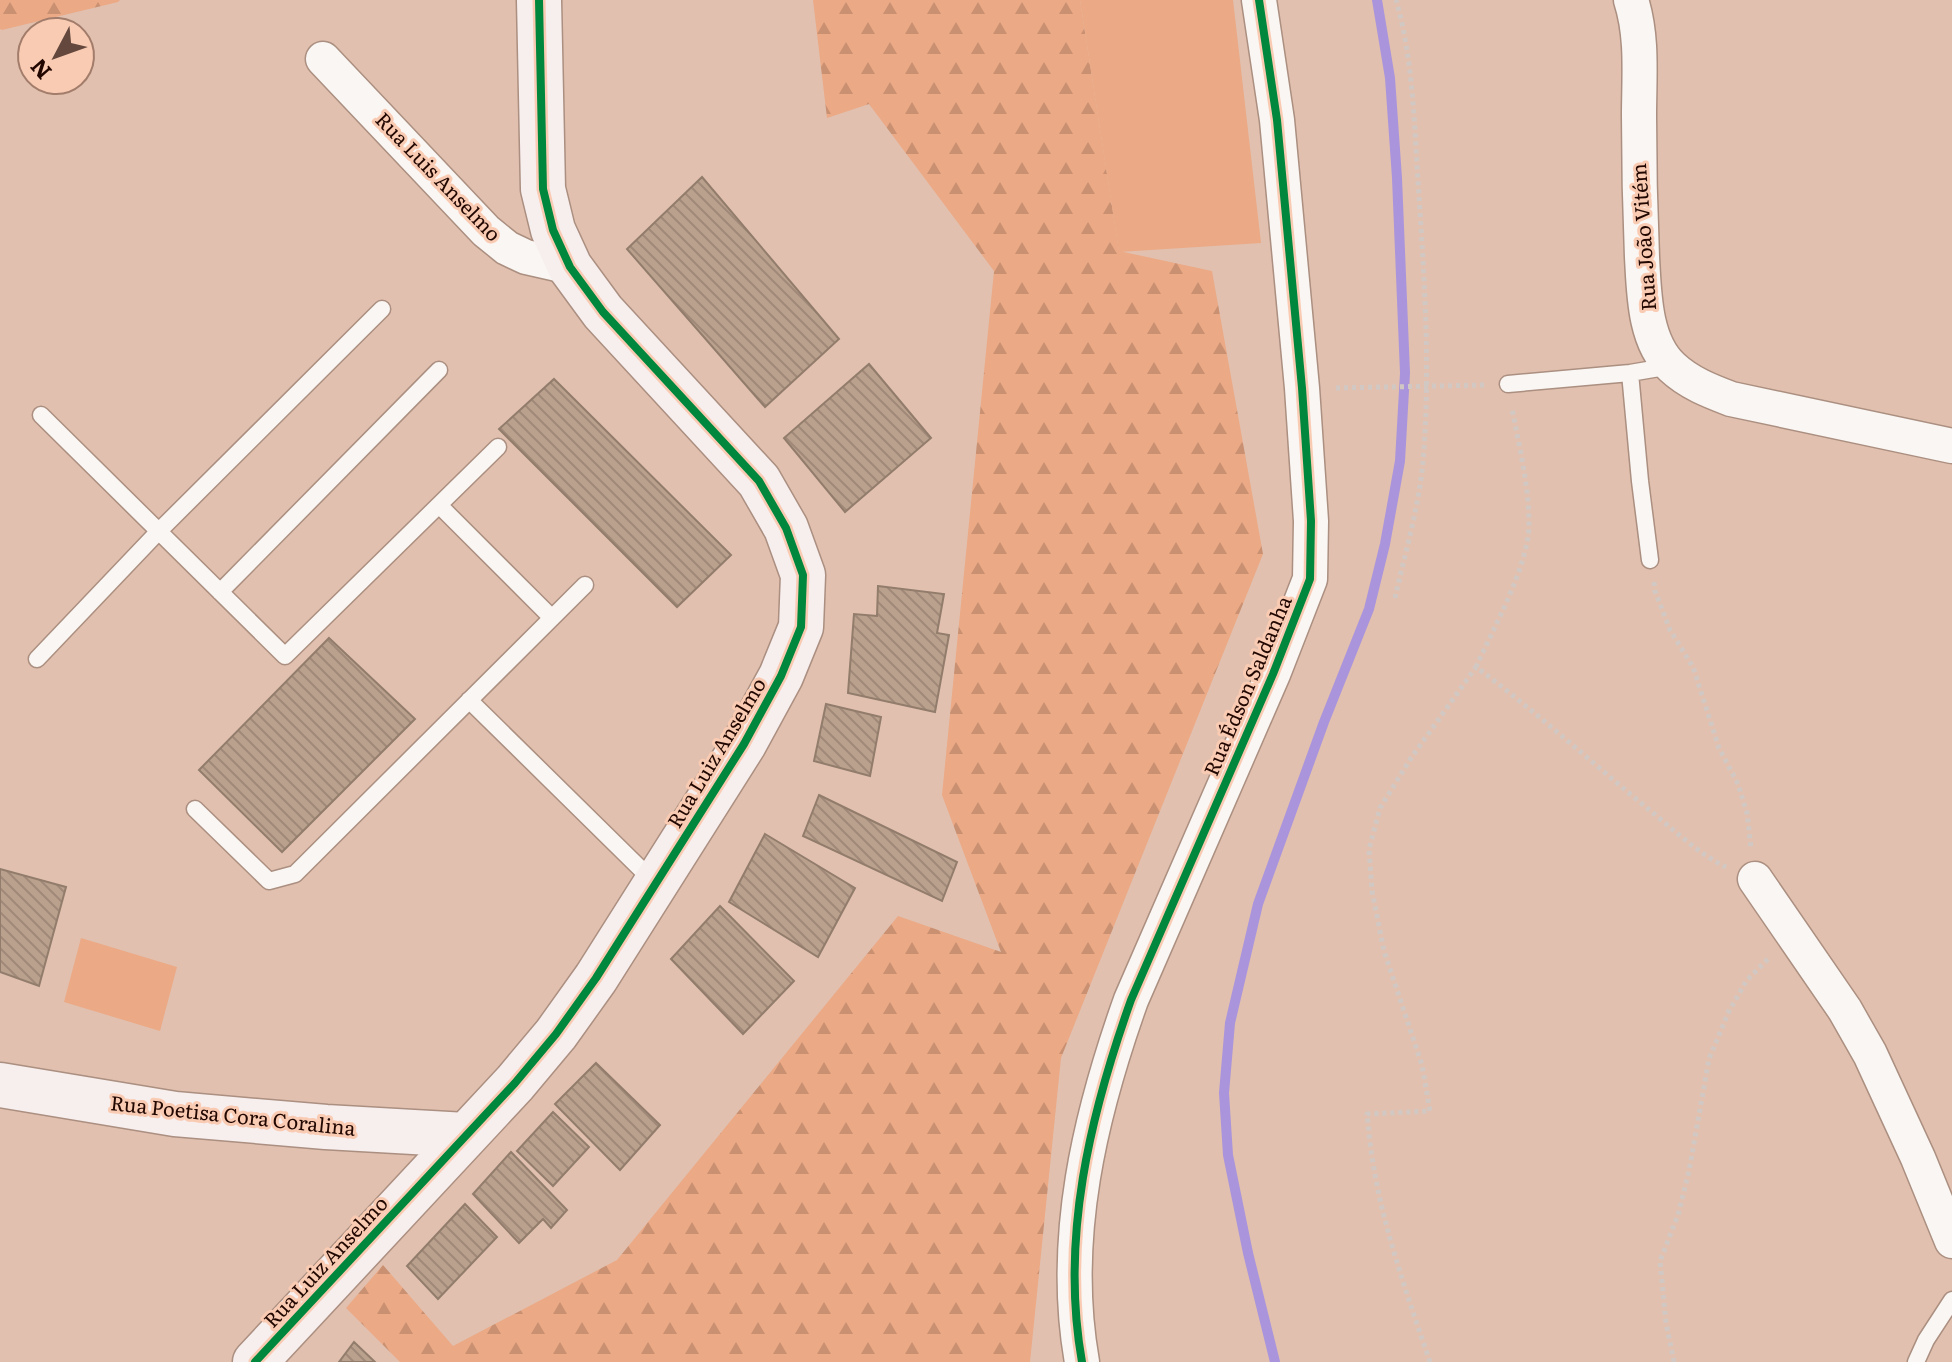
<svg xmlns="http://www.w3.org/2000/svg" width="1952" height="1362" viewBox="0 0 1952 1362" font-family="Literata,serif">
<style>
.forest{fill:url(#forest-firs)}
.pitch{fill:#eba985}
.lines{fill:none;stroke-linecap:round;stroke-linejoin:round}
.stream{stroke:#aa94dc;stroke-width:10}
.building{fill:url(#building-back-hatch);stroke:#927c6b;stroke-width:2}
.lane-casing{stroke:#ab8f80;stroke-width:19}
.street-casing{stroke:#ab8f80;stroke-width:37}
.secondary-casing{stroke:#ab8f80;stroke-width:47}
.path{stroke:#d2c8c3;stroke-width:5;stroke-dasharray:4 4;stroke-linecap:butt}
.lane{stroke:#faf6f3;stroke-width:16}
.street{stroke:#faf6f3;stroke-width:34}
.secondary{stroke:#f7eeee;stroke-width:44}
.cycleway-casing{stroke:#f9cbb3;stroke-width:13}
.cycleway{stroke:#00873e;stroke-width:8}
.labels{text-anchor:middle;stroke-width:6;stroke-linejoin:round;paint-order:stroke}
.street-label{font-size:20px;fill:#210700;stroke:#f9cbb3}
</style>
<defs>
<pattern id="forest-firs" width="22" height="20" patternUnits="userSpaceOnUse" patternTransform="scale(2)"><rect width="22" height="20" fill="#eba985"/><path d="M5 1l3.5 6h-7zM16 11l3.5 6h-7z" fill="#c99071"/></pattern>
<pattern id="building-back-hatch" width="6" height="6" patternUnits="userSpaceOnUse" patternTransform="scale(2)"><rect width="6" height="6" fill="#baa18d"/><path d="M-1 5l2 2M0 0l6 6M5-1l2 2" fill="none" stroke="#a08978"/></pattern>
</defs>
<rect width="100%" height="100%" fill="#e1c0af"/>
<path class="forest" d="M0,0H120L118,2L2,30L0,29Z
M813,0H1080L1119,251L1212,271L1263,554L1061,1058L1030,1362H400L346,1308L383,1265L453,1346L617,1260L898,916L1001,952L942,795L994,271L869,104L827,118Z"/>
<path class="pitch" d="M1080,0H1233L1261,243L1119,252Z
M81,938L177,967L160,1031L64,1002Z"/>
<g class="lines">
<path class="stream" d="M1275,1362L1248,1253L1228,1155L1224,1093L1230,1023L1258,904L1324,722L1369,609L1385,544L1400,461L1405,373L1397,178L1390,78L1377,0"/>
</g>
<path class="building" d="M702,177L839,339L765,407L627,249Z
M869,364L931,438L845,512L784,438Z
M554,379L731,555L677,607L499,429Z
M878,586L944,594L937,633L949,635L935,712L848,693L854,614L877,616Z
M329,638L415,719L282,852L199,770Z
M826,704L881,717L870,776L814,761Z
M819,795L957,862L942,901L803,836Z
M765,834L855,888L818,957L729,902Z
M0,869L66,887L39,986L0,972Z
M720,906L794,981L743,1034L671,959Z
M596,1063L660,1125L620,1170L555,1104Z
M553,1112L589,1147L553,1186L517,1151Z
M511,1152L567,1210L551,1228L543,1219L519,1243L473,1194Z
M465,1204L497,1237L438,1299L407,1266Z
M354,1342L375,1362H339Z"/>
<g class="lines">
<defs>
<path id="lane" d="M1630,373L1640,481L1650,560
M1508,384L1630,373L1671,366
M41,415L285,656L498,447
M439,505L552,618
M220,592L439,370
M37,659L158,532L382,309
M469,700L655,883
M195,809L269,881L295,874L585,585
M1916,1362L1926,1340L1952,1300"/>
<path id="street" d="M1631,0C1643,37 1639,78 1639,116C1639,163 1640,210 1642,257C1644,292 1644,341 1672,367C1689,383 1710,391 1731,399L1952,446
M323,59L486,231L507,248L526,257L570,267
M1755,879L1845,1010L1870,1054L1918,1158L1952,1241
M1082,1362C1060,1239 1090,1115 1131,1000L1273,674L1310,579L1311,521L1302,388L1277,120L1259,0"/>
<path id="secondary" d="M0,1085L175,1114L326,1127L466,1135
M255,1362L515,1083L556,1034L596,978L744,744L781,676L801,627L803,575L786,528L759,481L603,312L570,267L553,230L543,189L539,0"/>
</defs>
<use href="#lane" class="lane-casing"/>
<use href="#street" class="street-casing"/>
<use href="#secondary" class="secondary-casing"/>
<path class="path" d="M1336,388L1486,385
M1654,582L1655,591L1670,630L1693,667L1719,748L1738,784L1747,813L1751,848
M1395,598C1405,553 1419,507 1423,461C1431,368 1424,274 1418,181C1414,120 1413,59 1396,0
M1476,667C1493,629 1529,565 1529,524C1529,485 1519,446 1512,408
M1430,1362C1408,1297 1384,1231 1373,1163C1370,1147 1369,1130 1367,1114L1430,1111L1422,1065L1384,951L1372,891L1369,849L1380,808L1411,758L1476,667C1535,711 1590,761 1647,808C1672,828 1697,853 1726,867
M1674,1362L1666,1323L1660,1261L1678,1215L1689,1171L1709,1059L1729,1011L1747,980L1770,957"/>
<use href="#lane" class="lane"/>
<use href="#street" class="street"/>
<use href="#secondary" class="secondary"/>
<defs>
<path id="cycleway" d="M255,1362L515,1083L556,1034L596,978L744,744L781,676L801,627L803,575L786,528L759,481L603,312L570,267L553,230L543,189L539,0
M1082,1362C1060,1239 1090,1115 1131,1000L1273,674L1310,579L1311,521L1302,388L1277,120L1259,0"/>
</defs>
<use href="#cycleway" class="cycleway-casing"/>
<use href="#cycleway" class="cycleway"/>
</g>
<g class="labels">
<g class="street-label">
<text transform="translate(438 177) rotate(46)" y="7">Rua Luis Anselmo</text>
<text transform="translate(1644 237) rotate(-94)" y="7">Rua João Vitém</text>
<text transform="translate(1248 686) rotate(-67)" y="7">Rua Édson Saldanha</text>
<text transform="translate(717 753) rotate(-59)" y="7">Rua Luiz Anselmo</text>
<text transform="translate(233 1116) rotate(6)" y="7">Rua Poetisa Cora Coralina</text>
<text transform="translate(326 1262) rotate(-47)" y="7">Rua Luiz Anselmo</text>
</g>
</g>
<g transform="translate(56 56) rotate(229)"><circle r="38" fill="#f9cbb3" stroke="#a37d6b" stroke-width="2"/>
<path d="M0-6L14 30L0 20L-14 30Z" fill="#64483d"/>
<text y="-12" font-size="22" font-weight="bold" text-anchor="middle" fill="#210700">N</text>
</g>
</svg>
